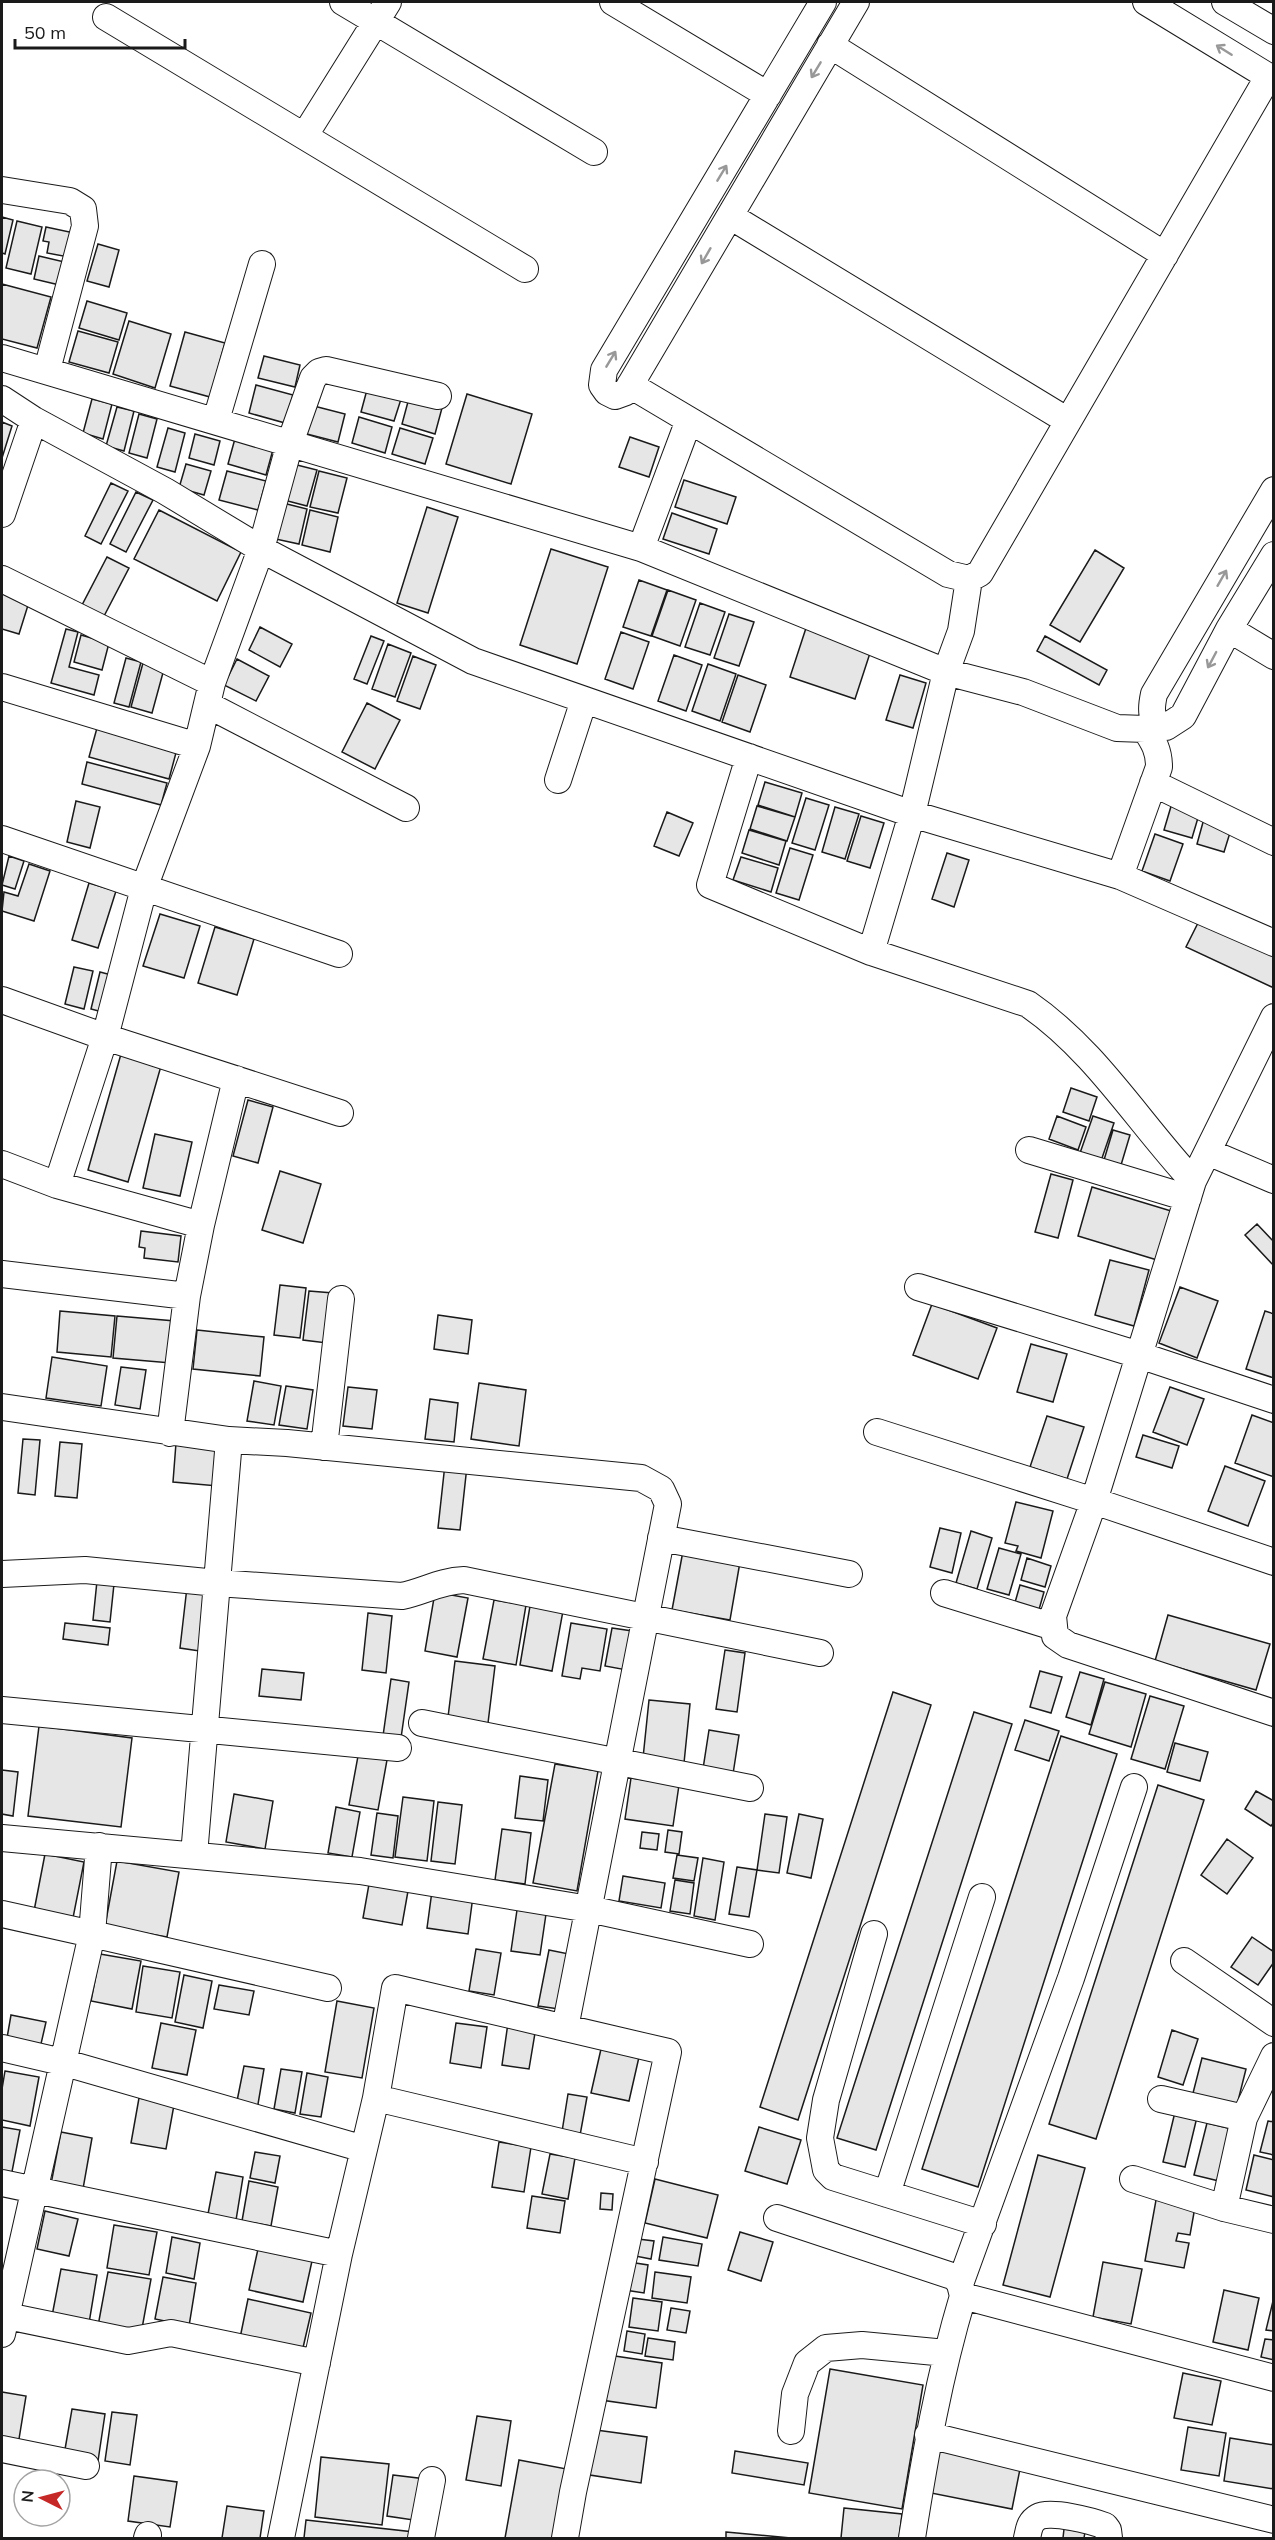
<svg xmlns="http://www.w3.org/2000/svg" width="1275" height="2540" viewBox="0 0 1275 2540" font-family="Mulish,sans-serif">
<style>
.building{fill:#e6e6e6;stroke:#1a1a1a;stroke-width:1.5}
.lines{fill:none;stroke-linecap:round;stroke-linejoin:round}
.minor-casing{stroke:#1a1a1a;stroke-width:28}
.minor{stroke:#fff;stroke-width:26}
.oneway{stroke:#989898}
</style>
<rect width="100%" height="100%" fill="#fff"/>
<path class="building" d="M2,217L13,220L5,254L2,253Z
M17,221L42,227L31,274L6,268Z
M46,227L79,234L74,258L47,253L49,242L43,241Z
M98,244L119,250L109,287L87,281Z
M39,256L73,264L68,287L34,279Z
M2,284L51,297L37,348L2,339Z
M87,301L127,313L119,340L79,328Z
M129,321L171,334L155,388L113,374Z
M78,331L118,342L109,373L69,362Z
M185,332L225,343L210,397L170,386Z
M264,356L300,365L295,387L258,378Z
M256,385L293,395L285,423L249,413Z
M368,386L402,396L394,421L361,412Z
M467,394L532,414L511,484L446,464Z
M409,398L442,408L435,434L402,424Z
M92,399L112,404L103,439L83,433Z
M310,405L345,414L338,442L303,433Z
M117,407L134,411L124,451L106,446Z
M139,414L157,419L147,458L129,453Z
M359,417L392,427L385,453L352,443Z
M2,422L12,426L2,458Z
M168,428L185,433L175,472L157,467Z
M400,428L433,438L425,464L392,454Z
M195,434L220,441L214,465L189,458Z
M236,435L274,446L266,475L228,464Z
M630,437L659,447L649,477L619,467Z
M289,463L317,470L307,506L280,499Z
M186,464L211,471L204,495L179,488Z
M227,471L266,481L258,510L219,500Z
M319,471L347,478L338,513L310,507Z
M684,480L736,497L727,524L675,507Z
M111,483L128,491L101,544L85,536Z
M136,492L153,500L126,552L110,544Z
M279,502L307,509L299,544L271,538Z
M427,507L458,517L428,613L397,603Z
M159,510L241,552L217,601L134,559Z
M310,510L338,517L330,552L302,545Z
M672,513L717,529L709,554L663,539Z
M551,549L608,567L577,664L520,645Z
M1095,550L1124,568L1080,642L1050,625Z
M107,557L129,568L103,618L81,607Z
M639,580L667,590L651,636L623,627Z
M668,590L696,600L680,646L652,636Z
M2,593L29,602L19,634L2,629Z
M700,603L725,612L710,655L685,647Z
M729,614L754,622L739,666L714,658Z
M807,625L872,647L855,699L790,677Z
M260,627L292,644L280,667L249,650Z
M66,629L78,632L69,667L99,675L94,695L51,683Z
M621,632L649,642L633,689L605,679Z
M81,635L109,643L102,670L74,662Z
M371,636L384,641L367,684L354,679Z
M1045,636L1107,670L1099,685L1037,651Z
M388,644L411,653L395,697L372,689Z
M674,655L702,665L686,711L658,701Z
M413,656L436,665L420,709L397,701Z
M126,658L141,662L129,707L114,703Z
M237,659L269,676L256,701L224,685Z
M143,663L164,669L152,713L131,707Z
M708,664L736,674L720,721L692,711Z
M738,675L766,685L750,732L722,722Z
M900,675L926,683L913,728L886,720Z
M367,703L400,720L375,769L342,752Z
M97,728L177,749L169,779L89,757Z
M87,762L167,783L161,805L82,784Z
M765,782L802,793L795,817L758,805Z
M806,798L829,805L815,850L792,843Z
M76,801L100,807L90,848L67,842Z
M1172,803L1200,811L1192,838L1164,830Z
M757,806L795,817L787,841L750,829Z
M835,807L859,814L845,859L822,852Z
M667,812L693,823L679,856L654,846Z
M1205,815L1233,823L1224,852L1197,844Z
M861,816L884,823L870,868L847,861Z
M749,830L786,841L779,865L742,853Z
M1155,834L1183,844L1170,881L1142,871Z
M790,848L813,855L799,900L776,893Z
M947,853L969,860L954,907L932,899Z
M9,856L24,861L15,889L2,885Z
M741,857L778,868L771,892L733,880Z
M29,864L50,871L34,921L2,911L4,892L18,896Z
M89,883L116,891L98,948L72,940Z
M160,914L200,926L184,978L143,966Z
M1199,921L1274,956V988L1186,947Z
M215,927L254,939L237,995L198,983Z
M74,967L93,971L84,1009L65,1004Z
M100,972L119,977L110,1014L91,1009Z
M121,1054L161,1066L128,1182L88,1170Z
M1071,1088L1097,1097L1089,1121L1063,1112Z
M248,1100L273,1107L258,1163L233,1156Z
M1057,1116L1086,1127L1078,1150L1049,1139Z
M1093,1116L1114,1123L1101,1161L1080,1153Z
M1113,1130L1130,1135L1121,1165L1104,1160Z
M155,1134L192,1142L180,1196L143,1188Z
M280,1171L321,1184L303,1243L262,1230Z
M1051,1174L1073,1180L1058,1238L1035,1232Z
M1092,1187L1181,1214L1167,1263L1078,1236Z
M1257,1224L1274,1242V1266L1245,1235Z
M141,1231L181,1236L178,1262L144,1258L145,1248L139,1247Z
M1110,1260L1149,1270L1134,1326L1095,1315Z
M280,1285L306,1288L300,1338L274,1335Z
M1180,1287L1218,1301L1197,1358L1159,1343Z
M309,1291L333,1293L327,1343L303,1340Z
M932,1304L997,1328L978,1379L913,1355Z
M60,1311L115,1316L111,1357L57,1352Z
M1265,1311L1274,1314V1378L1246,1369Z
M438,1315L472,1320L468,1354L434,1349Z
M117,1316L175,1321L171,1363L113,1358Z
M197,1330L264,1337L260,1376L193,1369Z
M1031,1344L1067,1354L1053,1402L1017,1392Z
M52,1357L107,1366L101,1406L46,1398Z
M121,1367L146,1370L140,1409L115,1405Z
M254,1381L281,1386L274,1425L247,1421Z
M479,1383L526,1390L519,1446L471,1439Z
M286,1386L313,1390L307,1429L279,1425Z
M348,1387L377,1390L372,1429L343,1426Z
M1170,1387L1204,1399L1187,1445L1153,1432Z
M430,1399L458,1403L454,1442L425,1439Z
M1252,1415L1274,1423V1477L1235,1463Z
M1047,1416L1084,1427L1067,1479L1030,1467Z
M1143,1435L1179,1446L1172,1468L1136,1457Z
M23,1439L40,1440L35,1495L18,1493Z
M60,1442L82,1444L77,1498L55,1496Z
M176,1443L221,1448L218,1486L173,1482Z
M445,1464L467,1466L460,1530L438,1528Z
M1225,1466L1265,1481L1248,1526L1208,1511Z
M1016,1502L1053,1511L1041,1558L1016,1551L1018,1546L1005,1543Z
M940,1528L961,1533L952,1573L930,1567Z
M971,1531L992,1538L977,1589L956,1583Z
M999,1548L1021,1554L1009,1595L987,1589Z
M683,1551L740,1562L730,1620L672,1610Z
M1027,1558L1051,1566L1045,1587L1021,1580Z
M97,1581L114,1584L110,1622L93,1620Z
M1020,1585L1044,1592L1038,1613L1014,1606Z
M187,1587L213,1590L206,1652L180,1648Z
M435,1592L468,1598L457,1657L425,1651Z
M494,1600L526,1605L516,1665L483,1659Z
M530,1606L563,1611L552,1671L520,1665Z
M368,1613L392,1616L386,1673L362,1670Z
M1168,1615L1270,1644L1256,1690L1155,1661Z
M65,1623L110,1628L108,1645L63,1639Z
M571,1623L607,1629L600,1671L582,1668L580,1679L562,1676Z
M612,1628L639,1632L632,1671L605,1666Z
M725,1650L745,1653L737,1712L716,1709Z
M455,1661L495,1666L488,1723L448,1717Z
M262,1669L304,1673L301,1700L259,1696Z
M1040,1671L1062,1677L1051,1713L1030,1707Z
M1080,1672L1104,1679L1091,1725L1066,1717Z
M391,1679L409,1682L401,1738L383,1736Z
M1105,1682L1146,1694L1131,1747L1089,1734Z
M893,1692L931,1705L798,2120L760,2107Z
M1150,1696L1184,1706L1165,1769L1131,1759Z
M649,1700L690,1704L684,1763L643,1758Z
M974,1712L1012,1724L876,2150L837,2138Z
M1025,1720L1059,1731L1049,1761L1015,1750Z
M39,1726L132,1738L121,1827L28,1816Z
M709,1730L739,1735L733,1774L703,1769Z
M1061,1736L1117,1754L978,2187L922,2169Z
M1175,1743L1208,1752L1200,1781L1167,1772Z
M358,1756L387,1760L378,1810L349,1805Z
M555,1764L598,1771L577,1891L533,1883Z
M2,1770L18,1772L13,1816L2,1814Z
M520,1776L548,1780L543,1821L515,1818Z
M631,1778L679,1785L673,1826L625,1819Z
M1158,1785L1204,1800L1096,2139L1049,2124Z
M1256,1791L1274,1801V1822L1271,1826L1245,1809Z
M234,1794L273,1801L265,1849L226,1842Z
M403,1797L434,1801L427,1861L395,1857Z
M438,1802L462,1805L455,1864L431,1861Z
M336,1807L360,1812L352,1857L328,1853Z
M377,1813L398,1816L393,1858L371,1855Z
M765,1814L787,1817L779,1873L757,1870Z
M799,1814L823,1819L811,1878L787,1873Z
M502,1829L531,1833L525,1884L495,1880Z
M668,1830L682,1832L679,1854L665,1852Z
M642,1832L659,1834L657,1850L640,1848Z
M1227,1839L1253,1858L1227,1894L1201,1875Z
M45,1854L84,1862L73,1918L34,1911Z
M677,1855L698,1858L694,1881L673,1878Z
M703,1858L724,1862L715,1920L694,1916Z
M117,1861L179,1872L167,1937L105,1926Z
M737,1867L757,1870L749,1917L729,1914Z
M623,1876L665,1883L661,1908L619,1901Z
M675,1880L694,1883L690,1914L670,1911Z
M369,1884L408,1891L402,1925L363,1918Z
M432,1891L473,1896L468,1934L427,1928Z
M517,1910L546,1914L540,1955L511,1951Z
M1252,1937L1274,1952V1962L1258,1985L1231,1967Z
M476,1949L501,1953L494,1995L469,1991Z
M549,1950L569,1954L559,2009L538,2006Z
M100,1954L141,1961L132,2009L91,2001Z
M143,1966L180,1972L172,2018L136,2012Z
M184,1975L212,1981L203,2028L175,2022Z
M219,1985L254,1991L249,2015L214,2009Z
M337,2001L374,2008L362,2078L325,2072Z
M11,2015L46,2022L41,2044L7,2038Z
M161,2023L196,2030L187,2075L152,2068Z
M456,2023L487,2027L481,2068L450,2063Z
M508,2023L536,2027L529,2069L502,2065Z
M1172,2030L1198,2039L1183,2085L1158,2077Z
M601,2049L639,2057L629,2101L591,2093Z
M1202,2058L1246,2069L1236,2109L1192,2097Z
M244,2066L264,2069L257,2110L236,2106Z
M281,2069L302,2072L295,2113L274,2109Z
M5,2071L39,2077L30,2126L2,2120V2089Z
M307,2073L328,2077L321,2117L300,2114Z
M568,2094L587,2097L579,2141L561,2138Z
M139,2098L174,2105L166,2149L131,2143Z
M1175,2112L1197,2117L1185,2167L1163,2162Z
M1268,2121L1274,2122V2155L1260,2152Z
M1207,2123L1232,2129L1219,2181L1194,2175Z
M2,2127L20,2130L11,2177L2,2176Z
M759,2127L801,2140L787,2184L745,2171Z
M61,2132L92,2138L83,2189L51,2184Z
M499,2142L531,2147L524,2192L492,2187Z
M255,2152L280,2156L275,2183L250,2178Z
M550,2154L575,2158L568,2199L542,2194Z
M1038,2155L1085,2168L1050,2297L1003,2285Z
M1254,2155L1274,2160V2197L1246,2190Z
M216,2172L243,2177L236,2220L208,2214Z
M655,2179L718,2195L707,2238L645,2223Z
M249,2181L278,2187L271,2226L242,2221Z
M601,2193L613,2194L612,2210L600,2209Z
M532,2196L565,2201L560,2233L527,2228Z
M1156,2200L1195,2207L1190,2235L1178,2233L1176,2241L1189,2243L1184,2268L1145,2261Z
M45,2211L78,2219L69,2256L37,2249Z
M114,2225L157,2232L149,2275L107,2268Z
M740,2232L773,2242L761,2281L728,2270Z
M172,2237L200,2243L194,2279L166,2273Z
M663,2237L702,2244L698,2266L659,2260Z
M638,2239L654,2241L651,2259L635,2256Z
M258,2249L312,2261L303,2302L249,2290Z
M629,2262L648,2265L644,2293L625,2290Z
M1103,2262L1142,2269L1131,2324L1093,2317Z
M61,2269L97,2275L89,2323L52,2316Z
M108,2272L151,2279L141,2334L98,2326Z
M655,2272L691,2277L687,2303L652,2298Z
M163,2277L196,2283L189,2326L155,2319Z
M1224,2290L1259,2298L1248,2350L1213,2342Z
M1274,2297V2331L1266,2330Z
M633,2298L662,2302L658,2331L629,2327Z
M248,2299L311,2313L302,2352L240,2338Z
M671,2308L690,2311L686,2333L667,2330Z
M627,2331L645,2334L642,2354L624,2351Z
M648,2338L675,2342L673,2360L645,2356Z
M1265,2339L1274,2340V2360L1261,2357Z
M608,2355L662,2363L656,2408L601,2400Z
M830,2369L923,2385L902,2509L809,2493Z
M1183,2373L1221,2381L1212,2425L1174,2418Z
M2,2392L26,2396L18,2445L2,2442Z
M72,2409L105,2414L98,2461L64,2455Z
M112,2412L137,2415L130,2465L105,2461Z
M477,2416L511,2421L501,2486L466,2480Z
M1188,2427L1226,2433L1219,2476L1181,2470Z
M596,2430L647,2437L641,2483L590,2475Z
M1230,2438L1274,2445V2489L1224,2481Z
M940,2448L1021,2464L1012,2509L931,2493Z
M735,2451L808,2463L804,2485L732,2473Z
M321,2457L389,2464L382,2525L315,2517Z
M519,2460L572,2470L559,2538H505Z
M393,2475L426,2479L420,2521L387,2516Z
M134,2476L177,2482L170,2527L128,2521Z
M227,2506L264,2511L260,2538H222Z
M844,2508L902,2514L899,2538H841Z
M306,2520L414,2532L413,2538H304Z
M1064,2529L1085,2532L1084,2538H1063Z
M726,2532L791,2538H726Z"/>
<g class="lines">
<defs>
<path id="minor" d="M343,2L594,152
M613,2L768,95
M823,2L604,370L602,385L607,392L615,396L626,392L856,2
M1146,2L1274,80
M1225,2L1274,31
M106,17L525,269
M830,45L1165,255
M305,135L388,2
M2,190L70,201L83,209L85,226L47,370
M730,216L1068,421
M2,358L641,548L946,672L1023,692L1117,728L1145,729L1158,724
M630,385L948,574L969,579L980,573L1268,77
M2,399L34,420L165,491L261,549L473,661L912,814L1120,876L1159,767C1159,751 1154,742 1145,729
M216,420L262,264
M1274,490L1154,694C1151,708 1149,722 1166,727L1183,716L1229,629L1274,555
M2,514L34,420
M641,548L689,420
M2,579L212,683
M1229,629L1274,656
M2,687L197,746
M208,705L406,808
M749,757L710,885L871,952L1028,1004C1096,1051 1138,1122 1193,1181L1094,1501L1053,1616L1055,1636L1068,1645L1274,1713
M558,780L584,700
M1153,783L1274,842
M2,839L339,954
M1120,876L1274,943
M871,952L912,814L946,672L961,631L969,579
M2,1000L105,1037L340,1113
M1029,1150L1188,1198
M1208,1152L1274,1180
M2,1164L57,1185L201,1225
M1193,1181L1274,1017
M57,1185L105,1037L144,888L197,746L212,683L261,549L290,443L313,378L319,372L326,370L438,396
M2,1274L187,1296
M918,1287L1139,1355L1274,1400
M2,1407L229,1440L194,1855
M877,1432L1094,1501L1274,1562
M170,1433L187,1296L201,1225L236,1079
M229,1440L287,1443L641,1478L661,1489L668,1504L565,2028
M324,1447L341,1299
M661,1538L849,1574
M2,1574L85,1570L217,1583L402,1596C425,1591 440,1581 464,1580L820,1653
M944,1593L1054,1627
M2,1710L398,1748
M422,1723L750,1788
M2,1838L360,1871L589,1909L750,1944
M2,1914L92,1934L99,1846
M874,1934L826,2100L820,2138L826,2170L833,2177L983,2224
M1184,1961L1274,2023
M2,2048L62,2062L364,2149L339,2254L281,2538
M376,2098L645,2162
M1161,2099L1244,2118
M364,2149L376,2098L395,1988L668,2052L573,2492L565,2538
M1133,2179L1224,2208L1274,2220
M2,2183L339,2254
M887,2194L982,1897
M1224,2208L1244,2118L1274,2056
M777,2218L955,2277L960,2284L963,2296
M960,2284L1071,1978L1134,1787
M2,2315L128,2341L171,2333L317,2363
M2,2334L92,1934L328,1988
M791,2431L795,2394L807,2363L826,2348L862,2345L946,2353
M928,2435L1274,2520
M2,2449L86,2466
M147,2538L148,2535
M421,2538L432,2480
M912,2538C925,2456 939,2376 963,2296L1274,2378
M1027,2538C1029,2530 1029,2522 1038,2517C1050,2510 1092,2521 1105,2526L1108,2530L1109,2538"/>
</defs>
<use href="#minor" class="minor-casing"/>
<use href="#minor" class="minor"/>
</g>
<defs><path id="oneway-shaft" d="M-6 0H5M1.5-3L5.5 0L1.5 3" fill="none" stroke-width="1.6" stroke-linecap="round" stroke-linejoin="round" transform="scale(1.5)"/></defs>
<g class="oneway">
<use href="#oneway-shaft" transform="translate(1224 50) rotate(-148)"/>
<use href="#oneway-shaft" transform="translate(816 70) rotate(121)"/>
<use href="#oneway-shaft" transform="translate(722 173) rotate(-59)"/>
<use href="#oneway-shaft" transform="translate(706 256) rotate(120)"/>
<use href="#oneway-shaft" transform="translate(611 359) rotate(-59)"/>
<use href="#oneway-shaft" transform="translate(1222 578) rotate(-60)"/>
<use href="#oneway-shaft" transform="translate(1212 660) rotate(118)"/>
</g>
<rect width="1275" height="2540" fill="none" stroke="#1a1a1a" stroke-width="6"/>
<g transform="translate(42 2498) rotate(276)"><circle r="28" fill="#ffffff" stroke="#a3a3a3" stroke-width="1.5"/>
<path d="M0-4.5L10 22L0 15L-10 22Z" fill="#c62828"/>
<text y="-9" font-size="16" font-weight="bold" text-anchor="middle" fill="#1a1a1a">N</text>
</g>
<path d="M15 39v9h170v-9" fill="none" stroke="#1a1a1a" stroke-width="3"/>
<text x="24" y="39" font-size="18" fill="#1a1a1a" stroke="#ffffff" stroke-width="4.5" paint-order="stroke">50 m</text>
</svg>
